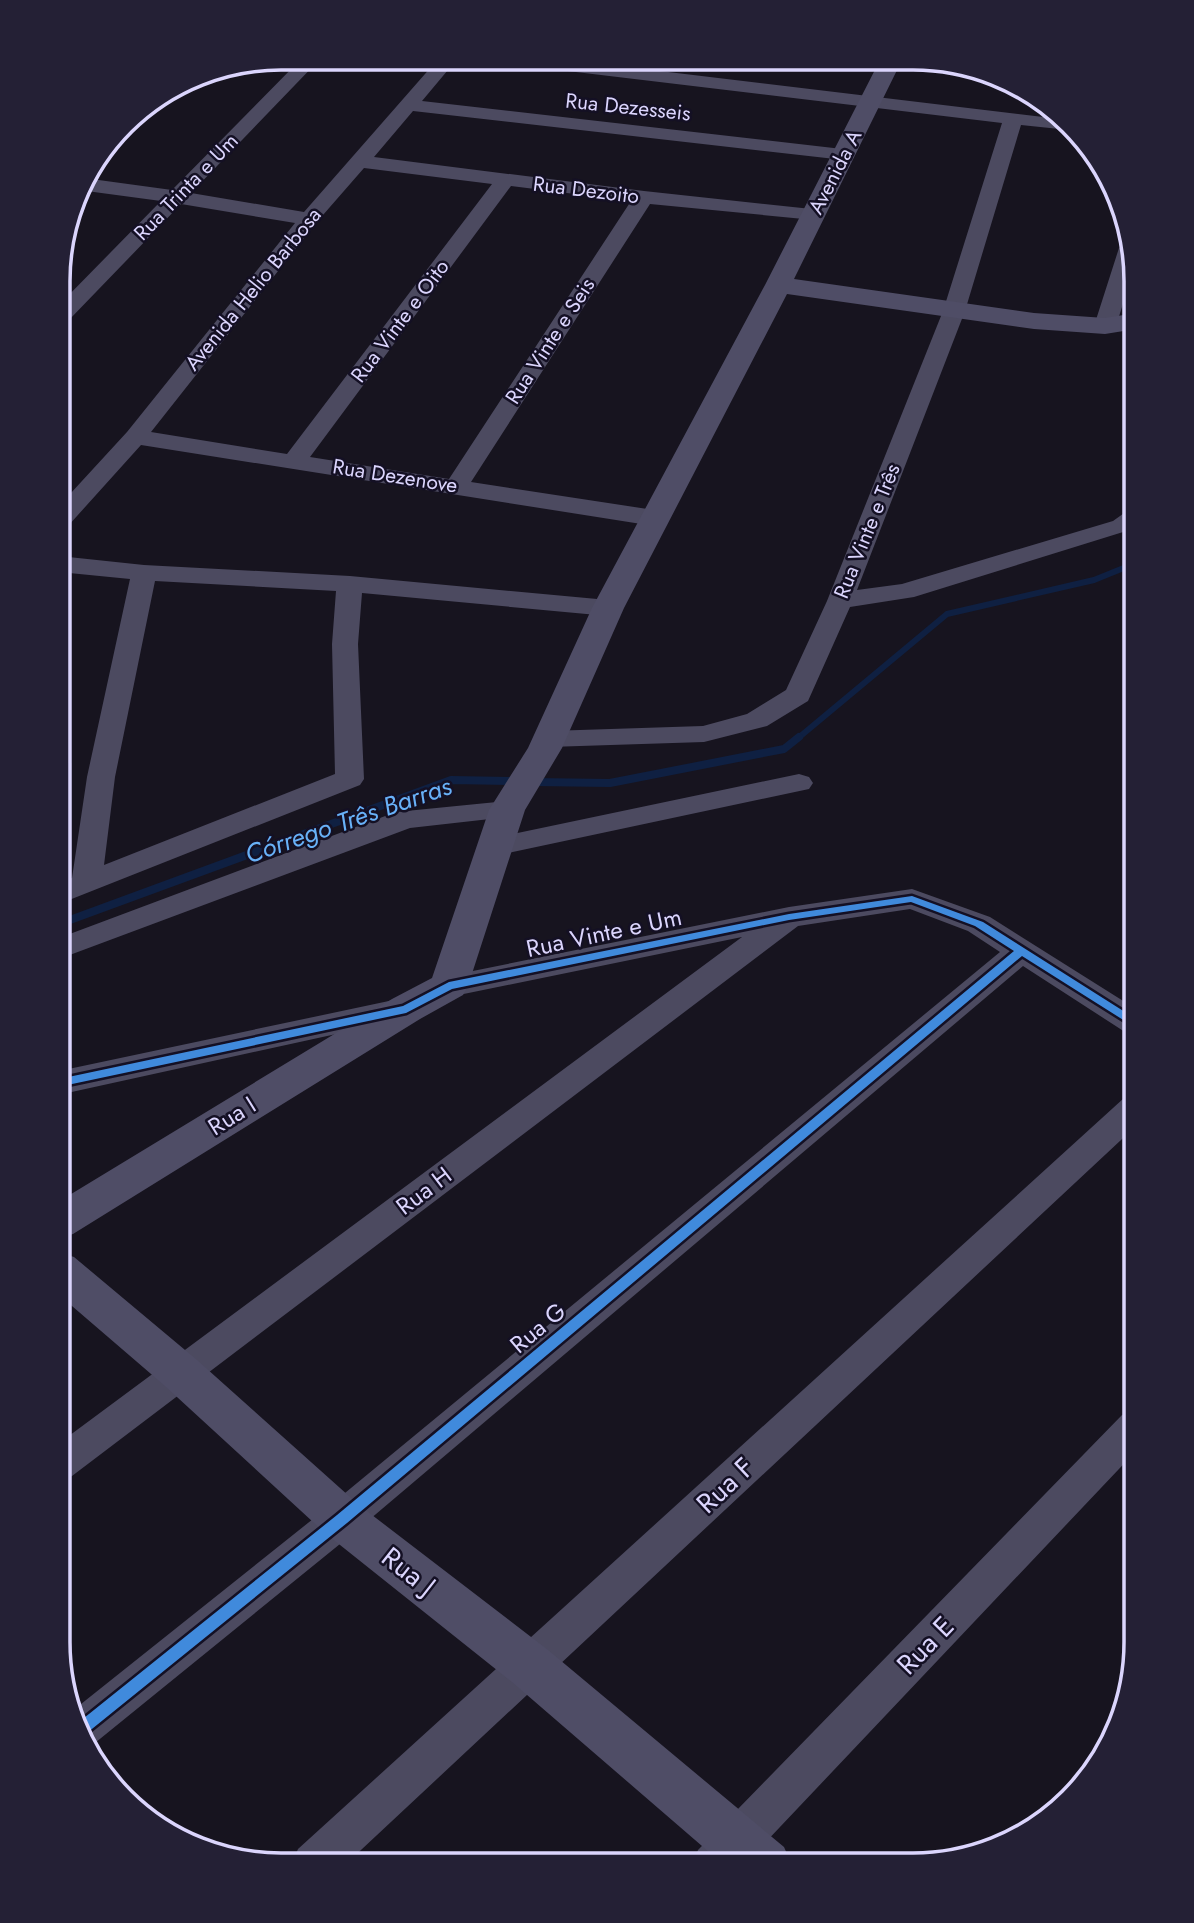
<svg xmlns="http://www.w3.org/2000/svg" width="1194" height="1923" viewBox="0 0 1194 1923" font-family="Jost,sans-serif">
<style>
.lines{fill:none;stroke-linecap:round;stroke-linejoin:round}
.stream-far1{stroke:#0f2042;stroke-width:6}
.stream{stroke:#0f2042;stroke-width:8}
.street{fill:#4c4a60;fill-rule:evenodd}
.secondary{fill:#4f4d66;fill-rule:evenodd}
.cycleway-casing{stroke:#141024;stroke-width:5}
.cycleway{fill:#408adc;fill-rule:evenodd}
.labels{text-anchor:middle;stroke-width:5;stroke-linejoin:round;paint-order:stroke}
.far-street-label{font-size:21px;fill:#dbd5fd;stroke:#141024}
.street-label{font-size:24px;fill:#dbd5fd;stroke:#141024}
.water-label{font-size:26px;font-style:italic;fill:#68b1f8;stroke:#141024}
.near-street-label{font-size:28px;fill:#dbd5fd;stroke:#141024}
.rim{fill:none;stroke:#dbd5fd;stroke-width:3.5}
</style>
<rect width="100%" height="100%" fill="#17141f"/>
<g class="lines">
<path class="stream-far1" d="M797,739L947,614L1094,580L1136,563"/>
<path class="stream" d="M533,782L610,783L784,749L799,737
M59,924L451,780L517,781"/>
<path class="street" d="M302,58H321L191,193L304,212L439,58H458L422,101L851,150L854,154L851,158L844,160L413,111L374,157L644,191L821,210L824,214L821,218L814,220L650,204L471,482L654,510L663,513L667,518L663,523L654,526L141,445L68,526L59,528V506L127,432L295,223L181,204L68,321L60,323V304L161,201L79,190L84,178L172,190ZM364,168L492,184L287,454L151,432L316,223ZM511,186L631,201L449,479L310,457Z
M500,58L560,59L1060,119L1069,130L1021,125L965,311L857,590L902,584L1113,521L1127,511L1136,508V528L914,597L850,607L808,701L767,726L704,742L549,747L539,745L535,739L539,733L549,731L703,726L747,714L786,690L827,601L943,311L1002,123L509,64Z
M1129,242L1134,269L1116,326L1113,331H1097L1094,326L1119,248Z
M59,556L144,565L350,576L608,600L617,602L621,608L617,614L608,616L362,593L358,644L364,779L360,785L59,904V883L72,878L87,777L130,579L59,572ZM155,581L336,591L332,644L335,774L104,865L115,777Z
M799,774L809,777L813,783L809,789L494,856L483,854L479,847L483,840L494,838Z
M507,801L517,804L522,810L517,816L410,828L59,959V938L396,812Z
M912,889L990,917L1136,1009V1035L1125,1032L1023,966L356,1531L90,1747L75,1727L71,1712L328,1507L1000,952L968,931L910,909L798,926L72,1476L58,1481V1444L742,937L449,997L438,994L433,986L438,978L789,907Z
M403,998L414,1001L419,1009L414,1017L58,1095L59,1071Z
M1136,1094V1126L346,1864L292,1863L298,1849L1124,1098Z
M1136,1411V1451L744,1865H692L698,1850L1122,1415Z"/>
<path class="secondary" d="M880,60H902L794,279L1034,313L1105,318L1136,313V329L1105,334L1034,329L787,294L624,608L562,748L525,810L468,986L463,995L420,1019L73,1234L58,1239V1202L392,999L432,978L489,810L528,748L592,608L765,285Z
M58,1252L74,1257L197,1360L359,1505L548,1650L784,1847L792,1865H724L512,1682L325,1533L165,1386L58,1294Z"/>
<defs>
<path id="cycleway" d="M912,896L983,922L1136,1019V1028L1022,956L347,1523L82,1737L74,1726L337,1515L1014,951L975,926L911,902L789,920L452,989L406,1013L58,1087L59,1079L403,1006L449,982L789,914Z"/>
</defs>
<use href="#cycleway" class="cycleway-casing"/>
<use href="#cycleway" class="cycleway"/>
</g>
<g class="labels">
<g class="far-street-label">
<text transform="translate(628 107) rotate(6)" y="7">Rua Dezesseis</text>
<text transform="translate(835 172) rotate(-63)" y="7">Avenida A</text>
<text transform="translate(186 187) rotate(-46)" y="7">Rua Trinta e Um</text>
<text transform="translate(586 190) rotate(7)" y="7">Rua Dezoito</text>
<text transform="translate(253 289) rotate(-51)" y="7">Avenida Helio Barbosa</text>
<text transform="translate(400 321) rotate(-53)" y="7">Rua Vinte e Oito</text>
<text transform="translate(550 341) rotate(-57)" y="7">Rua Vinte e Seis</text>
<text transform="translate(395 476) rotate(9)" y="7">Rua Dezenove</text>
<text transform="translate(867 531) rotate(-68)" y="7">Rua Vinte e Três</text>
</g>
<g class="street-label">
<text transform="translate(604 933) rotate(-12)" y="8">Rua Vinte e Um</text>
<text transform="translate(232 1116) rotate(-32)" y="8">Rua I</text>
<text transform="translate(424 1191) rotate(-37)" y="8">Rua H</text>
<text transform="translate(538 1328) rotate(-40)" y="8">Rua G</text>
</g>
<g class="water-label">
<text transform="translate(348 820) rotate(-19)" y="9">Córrego Três Barras</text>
</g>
<g class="near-street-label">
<text transform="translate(725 1485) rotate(-43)" y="10">Rua F</text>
<text transform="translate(409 1571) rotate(38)" y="10">Rua J</text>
<text transform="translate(925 1645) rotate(-46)" y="10">Rua E</text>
</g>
</g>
<path d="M0 0H1194V1923H0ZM281 70H913A211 211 0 0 1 1124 281V1642A211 211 0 0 1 913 1853H281A211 211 0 0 1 70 1642V281A211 211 0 0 1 281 70Z" fill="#242035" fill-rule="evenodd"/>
<path class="rim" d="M281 70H913A211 211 0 0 1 1124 281V1642A211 211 0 0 1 913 1853H281A211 211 0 0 1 70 1642V281A211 211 0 0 1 281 70Z"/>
</svg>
